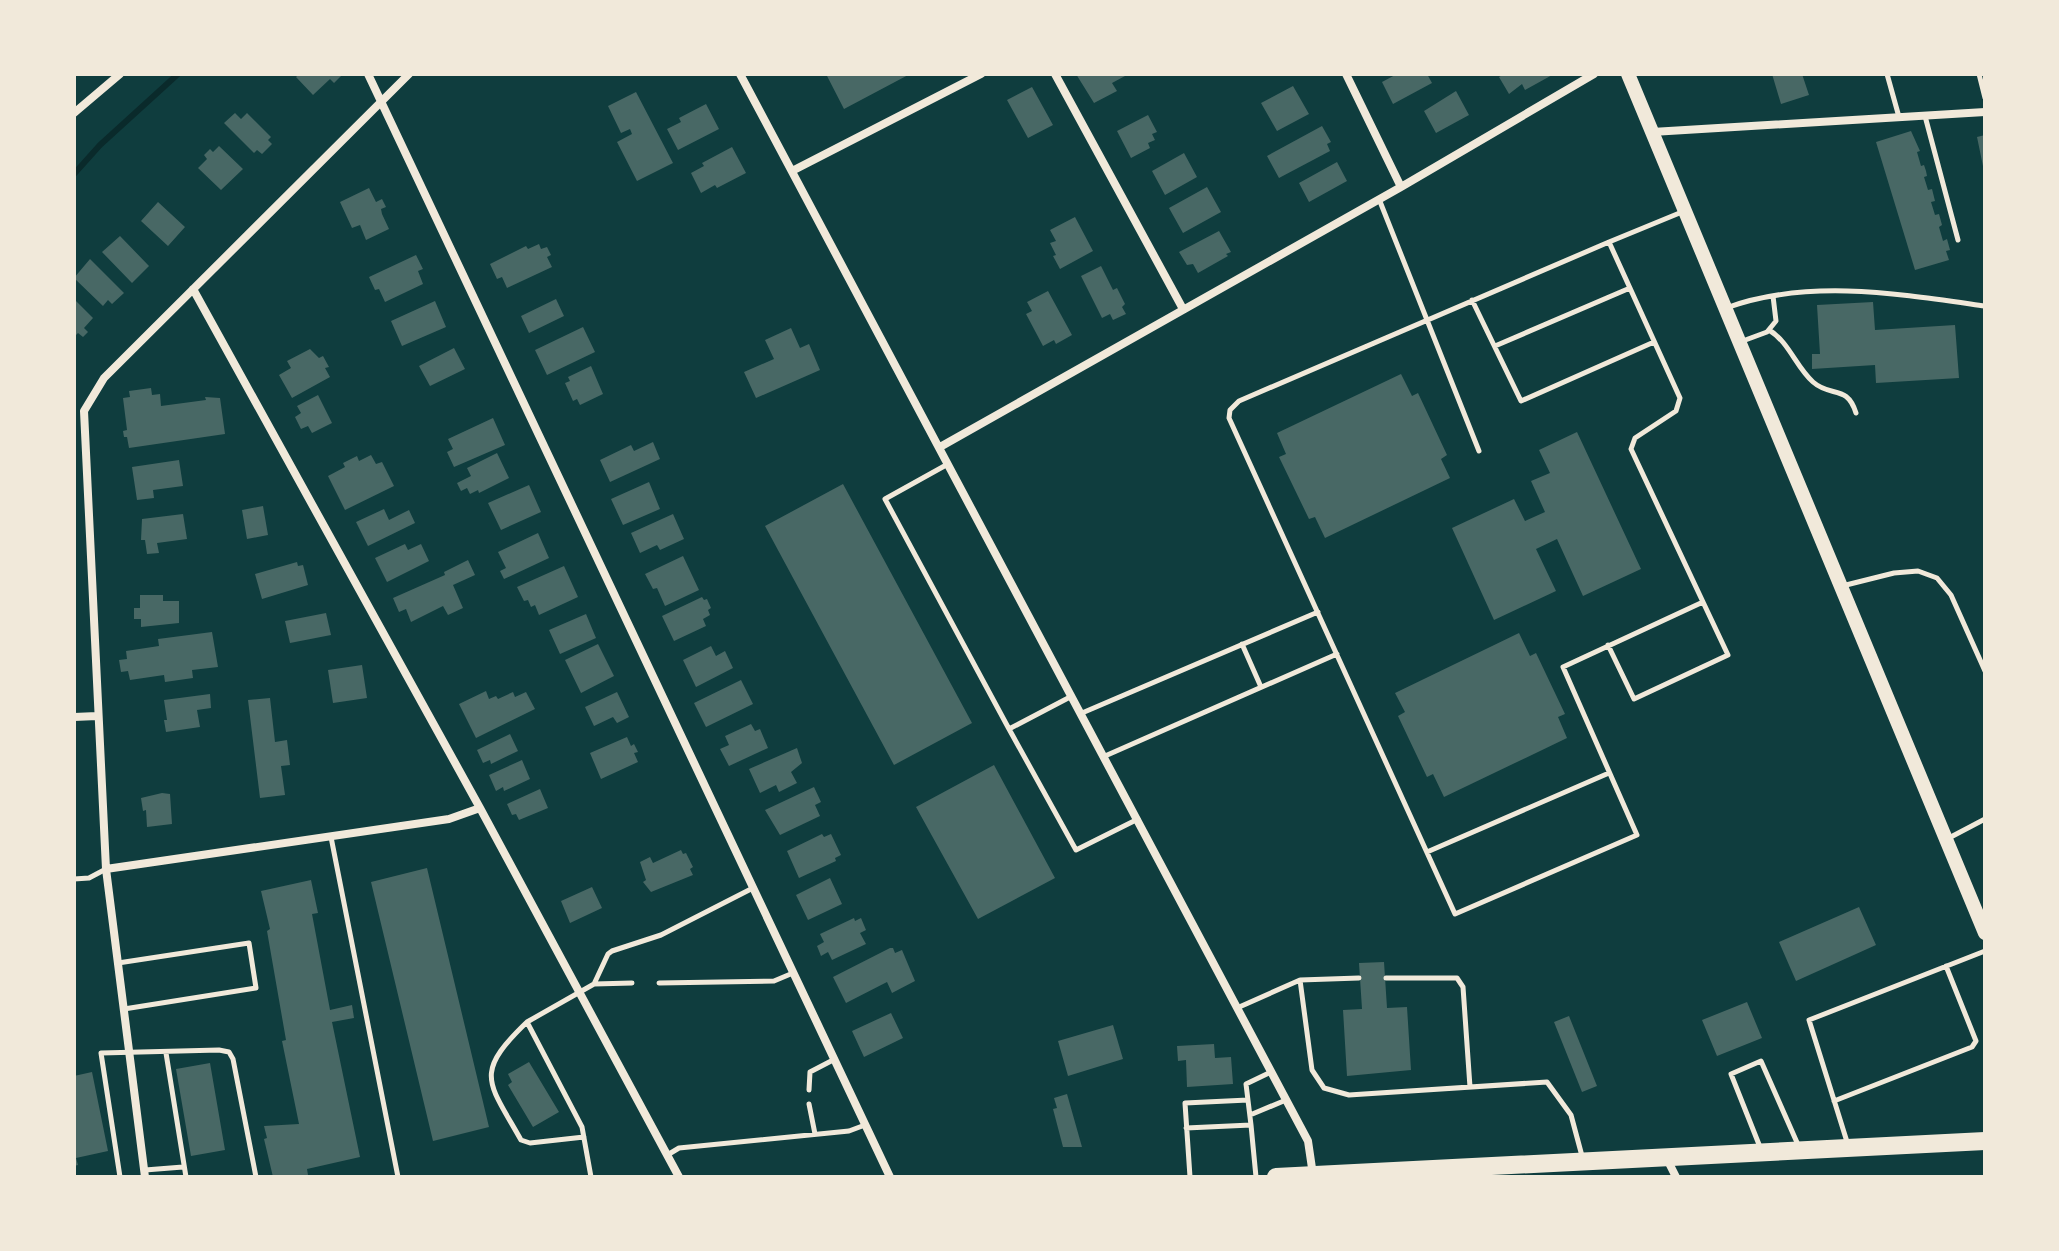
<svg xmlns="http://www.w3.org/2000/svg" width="2059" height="1251" viewBox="0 0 2059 1251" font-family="Arial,sans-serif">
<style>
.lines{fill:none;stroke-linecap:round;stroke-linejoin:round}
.stream{stroke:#0a2a2b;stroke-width:6}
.building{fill:#486865}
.service{stroke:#f1e9da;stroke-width:5}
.minor{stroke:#f1e9da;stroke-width:8}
.tertiary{stroke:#f1e9da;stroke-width:14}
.primary{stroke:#f1e9da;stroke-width:18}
</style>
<rect width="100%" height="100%" fill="#0f3d3e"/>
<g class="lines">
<path class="stream" d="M74,174L100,145L178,74"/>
</g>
<path class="building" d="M299,74H343L334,83L330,79L313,95L296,77Z
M826,74H910L844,109Z
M1076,74H1124L1125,76L1112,83L1117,91L1094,103Z
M1397,74H1427L1432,83L1393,104L1382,82Z
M1504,74L1511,75L1554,74L1525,90L1522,84L1509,94L1499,77Z
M1772,74H1802L1809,95L1781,104Z
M1293,86L1309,114L1277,131L1261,103Z
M1032,87L1053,125L1028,138L1007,100Z
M1456,91L1469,115L1436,133L1424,111Z
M636,92L673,163L637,181L617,142L632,134L630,129L621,133L608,106Z
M706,104L719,129L678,150L667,129L681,122L679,118Z
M235,113L241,119L247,113L271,137L268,140L272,144L262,154L257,150L254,153L224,123Z
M1148,115L1157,132L1152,134L1155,140L1148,143L1150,148L1131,158L1117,131Z
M1322,126L1331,142L1327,144L1330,151L1279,178L1267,156Z
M1911,131L1920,151L1917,152L1921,166L1924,165L1926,171L1927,176L1924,177L1928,190L1932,189L1935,201L1931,202L1935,215L1939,214L1942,225L1939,227L1943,241L1947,239L1950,250L1946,251L1949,260L1915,270L1876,142Z
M1985,135V171H1984L1977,137Z
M219,146L243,169L221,190L198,168L207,159L204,155L210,149L213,152Z
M732,147L746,173L717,188L715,185L701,193L691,173L704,166L702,163Z
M1184,153L1197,177L1165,195L1152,171Z
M1337,162L1347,181L1309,202L1299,183Z
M1207,187L1221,212L1183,233L1169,208Z
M369,188L376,202L382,199L386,207L381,209L382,214L389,229L366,240L360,225L352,228L340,202Z
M158,202L185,227L168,246L141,221Z
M1075,217L1093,251L1060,269L1053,256L1056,255L1050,243L1056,241L1050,230Z
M1219,231L1231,252L1226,254L1228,256L1198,273L1193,264L1187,265L1179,252Z
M120,236L149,266L132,283L102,252Z
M539,244L541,249L547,247L551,255L547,257L552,267L507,288L502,277L497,279L490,264L526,246L528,249Z
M416,255L423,269L418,271L423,284L385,302L379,289L375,290L369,277Z
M90,259L124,293L112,304L108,300L103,306L74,278Z
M1101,266L1113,290L1117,288L1125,304L1122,307L1126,314L1113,320L1110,314L1102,318L1081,276Z
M1048,291L1072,335L1056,344L1054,340L1043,346L1026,314L1032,311L1027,302Z
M74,299L93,318L84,328L88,332L83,337L78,333L74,337Z
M556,299L564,316L529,333L521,316Z
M435,301L446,327L402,346L391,321Z
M1873,302L1875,330L1955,325L1959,378L1876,383L1875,365L1812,369V354H1820L1817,305Z
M583,327L595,352L547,375L535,350Z
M791,328L800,348L809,344L820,370L756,398L744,372L774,359L765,340Z
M454,348L465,369L430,386L419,366Z
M310,349L319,358L323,356L329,367L325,368L330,377L292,398L279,375L291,368L287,361Z
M591,366L603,394L580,405L577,399L573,401L565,383L570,381L568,377Z
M1401,374L1412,396L1418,393L1447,455L1441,459L1450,478L1325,538L1315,517L1309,519L1279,457L1286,454L1277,433Z
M151,388L152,395L160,394L161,406L206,400L205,397L220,398L225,434L129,448L127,437H124L123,431L127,430L123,398L130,397L129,391Z
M318,395L332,423L312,433L308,426L301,429L295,417L301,413L297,406Z
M493,418L505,445L454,467L447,452L453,449L448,439Z
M1577,432L1641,569L1583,596L1557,539L1536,549L1556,591L1494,620L1452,528L1514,499L1525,521L1545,512L1531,481L1550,473L1539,450Z
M653,442L660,459L610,482L600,460L631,445L634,451Z
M497,453L509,478L479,493L478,490L470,494L467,488L461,491L457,483L471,476L467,468Z
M371,455L376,464L382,462L394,486L345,510L328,476L345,467L343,463L357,456L359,461Z
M179,460L183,486L153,490L154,498L137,500L132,467Z
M649,482L660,509L623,525L611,499Z
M843,484L972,723L894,765L765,526Z
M529,485L541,512L501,530L488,503Z
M263,506L268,535L247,539L242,510Z
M384,509L389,520L409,510L415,523L368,546L356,522Z
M183,514L187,539L157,543L159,553L147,554L145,540H141L142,519Z
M673,514L684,539L660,550L657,545L640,553L631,533Z
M538,533L549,558L504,579L500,571L506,568L498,552Z
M405,544L408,550L421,544L429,561L387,582L375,558Z
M683,556L699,590L665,606L657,588L653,589L645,574Z
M468,560L475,575L453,585L463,608L448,615L443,606L411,622L406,609L399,612L393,598L445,575L444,572Z
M297,562L298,566L303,565L308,585L262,599L255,574Z
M564,566L578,597L539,615L535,605L531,607L528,600L524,601L517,587Z
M140,595H163V601H179V623L141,627V619H134V608H140Z
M702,597L704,600L707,599L711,608L708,610L710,615L703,619L706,626L674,641L662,616Z
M326,613L331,635L290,643L285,621Z
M586,614L596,638L560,654L549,630Z
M212,632L218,667L192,670L193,678L165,682L164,675L130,680L128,671L121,672L119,660L127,659L126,651L159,646L158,639Z
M1519,633L1530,656L1536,653L1565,714L1558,717L1567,738L1444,797L1433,774L1427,777L1398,716L1405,712L1395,693Z
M598,644L614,676L581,693L565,660Z
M711,646L716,656L725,651L733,668L696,687L683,660Z
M362,665L367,698L333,703L328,670Z
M741,680L753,704L706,727L694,703Z
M486,691L489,699L496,696L498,699L513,692L515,697L526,692L535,709L476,738L459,704Z
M617,692L629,717L617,723L613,717L594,726L585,707Z
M210,694L211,708L197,710L200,727L166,732L164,720H167L164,700Z
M270,698L275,742L287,740L290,765L281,766L285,795L260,798L248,700Z
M751,724L755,731L760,729L768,748L729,766L720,749L729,745L725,736Z
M510,734L518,751L491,764L490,760L483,763L477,750Z
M627,737L631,746L634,744L638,752L634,753L638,762L601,779L590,753Z
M797,748L802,763L791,772L797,783L779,792L776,785L760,793L749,769Z
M522,760L530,779L504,791L503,787L496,791L489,775Z
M994,765L1055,878L978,919L916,807Z
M814,787L821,802L815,805L820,816L780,835L765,810Z
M540,789L548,808L519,820L516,814L512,815L507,804Z
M162,793L170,794L172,824L147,827L146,810L143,811L141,798Z
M822,834L824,837L831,834L841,855L835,858L836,861L799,878L787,851Z
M681,850L683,854L686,853L693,867L690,869L693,875L651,892L643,882L646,880L640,862L650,857L653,863Z
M427,868L489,1127L433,1141L371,882Z
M830,878L842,904L808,920L796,895Z
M311,880L318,913L312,914L330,1010L352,1005L354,1018L332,1022L360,1157L307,1169L308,1175L273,1177L264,1139L267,1138L264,1126L299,1124L282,1041L286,1040L267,931L270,929L261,891Z
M592,887L602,908L570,923L561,901Z
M1859,907L1876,945L1796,981L1779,942Z
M854,918L855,921L861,918L866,930L860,933L866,944L832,960L828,952L821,956L817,946L824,942L820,934Z
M890,948H893L895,953L902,950L915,981L892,993L887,982L846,1003L833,977Z
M1384,962L1387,1008L1407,1007L1411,1070L1347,1076L1343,1010L1362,1009L1359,963Z
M1747,1002L1762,1038L1717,1056L1702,1020Z
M891,1013L903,1038L864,1057L852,1031Z
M1569,1016L1597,1086L1582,1092L1554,1022Z
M1113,1025L1123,1059L1068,1076L1058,1041Z
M1214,1044L1215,1058L1231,1057L1233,1084L1187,1087L1186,1060L1178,1061L1177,1046Z
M529,1062L559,1112L533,1127L508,1085L512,1082L508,1074Z
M210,1063L225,1150L191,1156L176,1069Z
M92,1072L108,1151L76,1158L78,1165L74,1166V1076Z
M1067,1094L1082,1147H1063L1053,1109L1057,1108L1054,1098Z"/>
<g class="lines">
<path class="service" d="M1887,74L1899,117
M1979,74L1985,98
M1925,116L1958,240
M1379,199L1479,451
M1609,242L1680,398L1676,411L1635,438L1631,449L1703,602L1563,667L1637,835L1455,914L1229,418L1230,410L1239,401Z
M1609,242L1682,212
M1472,300L1521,401L1654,342
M1726,308C1808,278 1901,294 1985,306
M1769,330C1789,342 1796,367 1813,382C1831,398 1847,384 1856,413
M1740,342L1767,332L1776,321L1773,296
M1495,346L1630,288
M948,464L885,499L1009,729
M1842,586L1894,573L1918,571L1937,578L1951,595L1985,671
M1242,644L1261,687
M1608,645L1634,699L1728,655L1703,602
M1072,696L1009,729L1076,850L1138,819
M1082,713L1318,612
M1105,756L1337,654
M331,837L398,1177
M1947,839L1985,819
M1427,852L1609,773
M74,879L89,878L106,869
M118,963L249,943L256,988L124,1009
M1386,978H1457L1463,987L1470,1087
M1300,980L1359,978
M659,983L774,981L793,973
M594,984L632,983
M1237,1008L1300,980L1312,1070L1324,1088L1349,1095L1547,1082L1571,1115L1582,1156
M527,1022C473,1074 488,1081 521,1140L530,1143L584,1137
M166,1053L186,1177
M809,1090L810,1072L835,1059
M1834,1101L1972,1047L1976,1041L1946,966
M809,1104L815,1134
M1250,1115L1286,1100
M1251,1125L1256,1177
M1186,1128L1251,1125L1246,1084L1271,1072
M1848,1145L1809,1020L1985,951
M1760,1147L1731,1074L1761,1061L1799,1147
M669,1154L679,1148L849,1131L865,1125
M145,1170L183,1167
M120,1177L101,1053L219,1050L229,1052L233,1059L256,1177
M591,1177L582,1127L527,1022L594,984L608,954L612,951L661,935L753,888
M1190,1177L1185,1103L1248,1100"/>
<path class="minor" d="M368,74L890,1177
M740,74L1308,1141L1313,1175
M1055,74L1183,309
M1346,74L1401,187
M74,113L120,74
M1652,132L1985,112
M792,171L981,74
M193,289L480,808L679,1177
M940,447L1401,187L1594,74
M74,717L97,716
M106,869L449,819L480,808
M1666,1157L1676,1177
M145,1177L106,869L84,411L104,378L409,74"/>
<path class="tertiary" d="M1628,74L1985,933"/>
<path class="primary" d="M1276,1177L1985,1141"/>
</g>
<rect width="2059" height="1251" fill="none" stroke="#f1e9da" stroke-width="152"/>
</svg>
